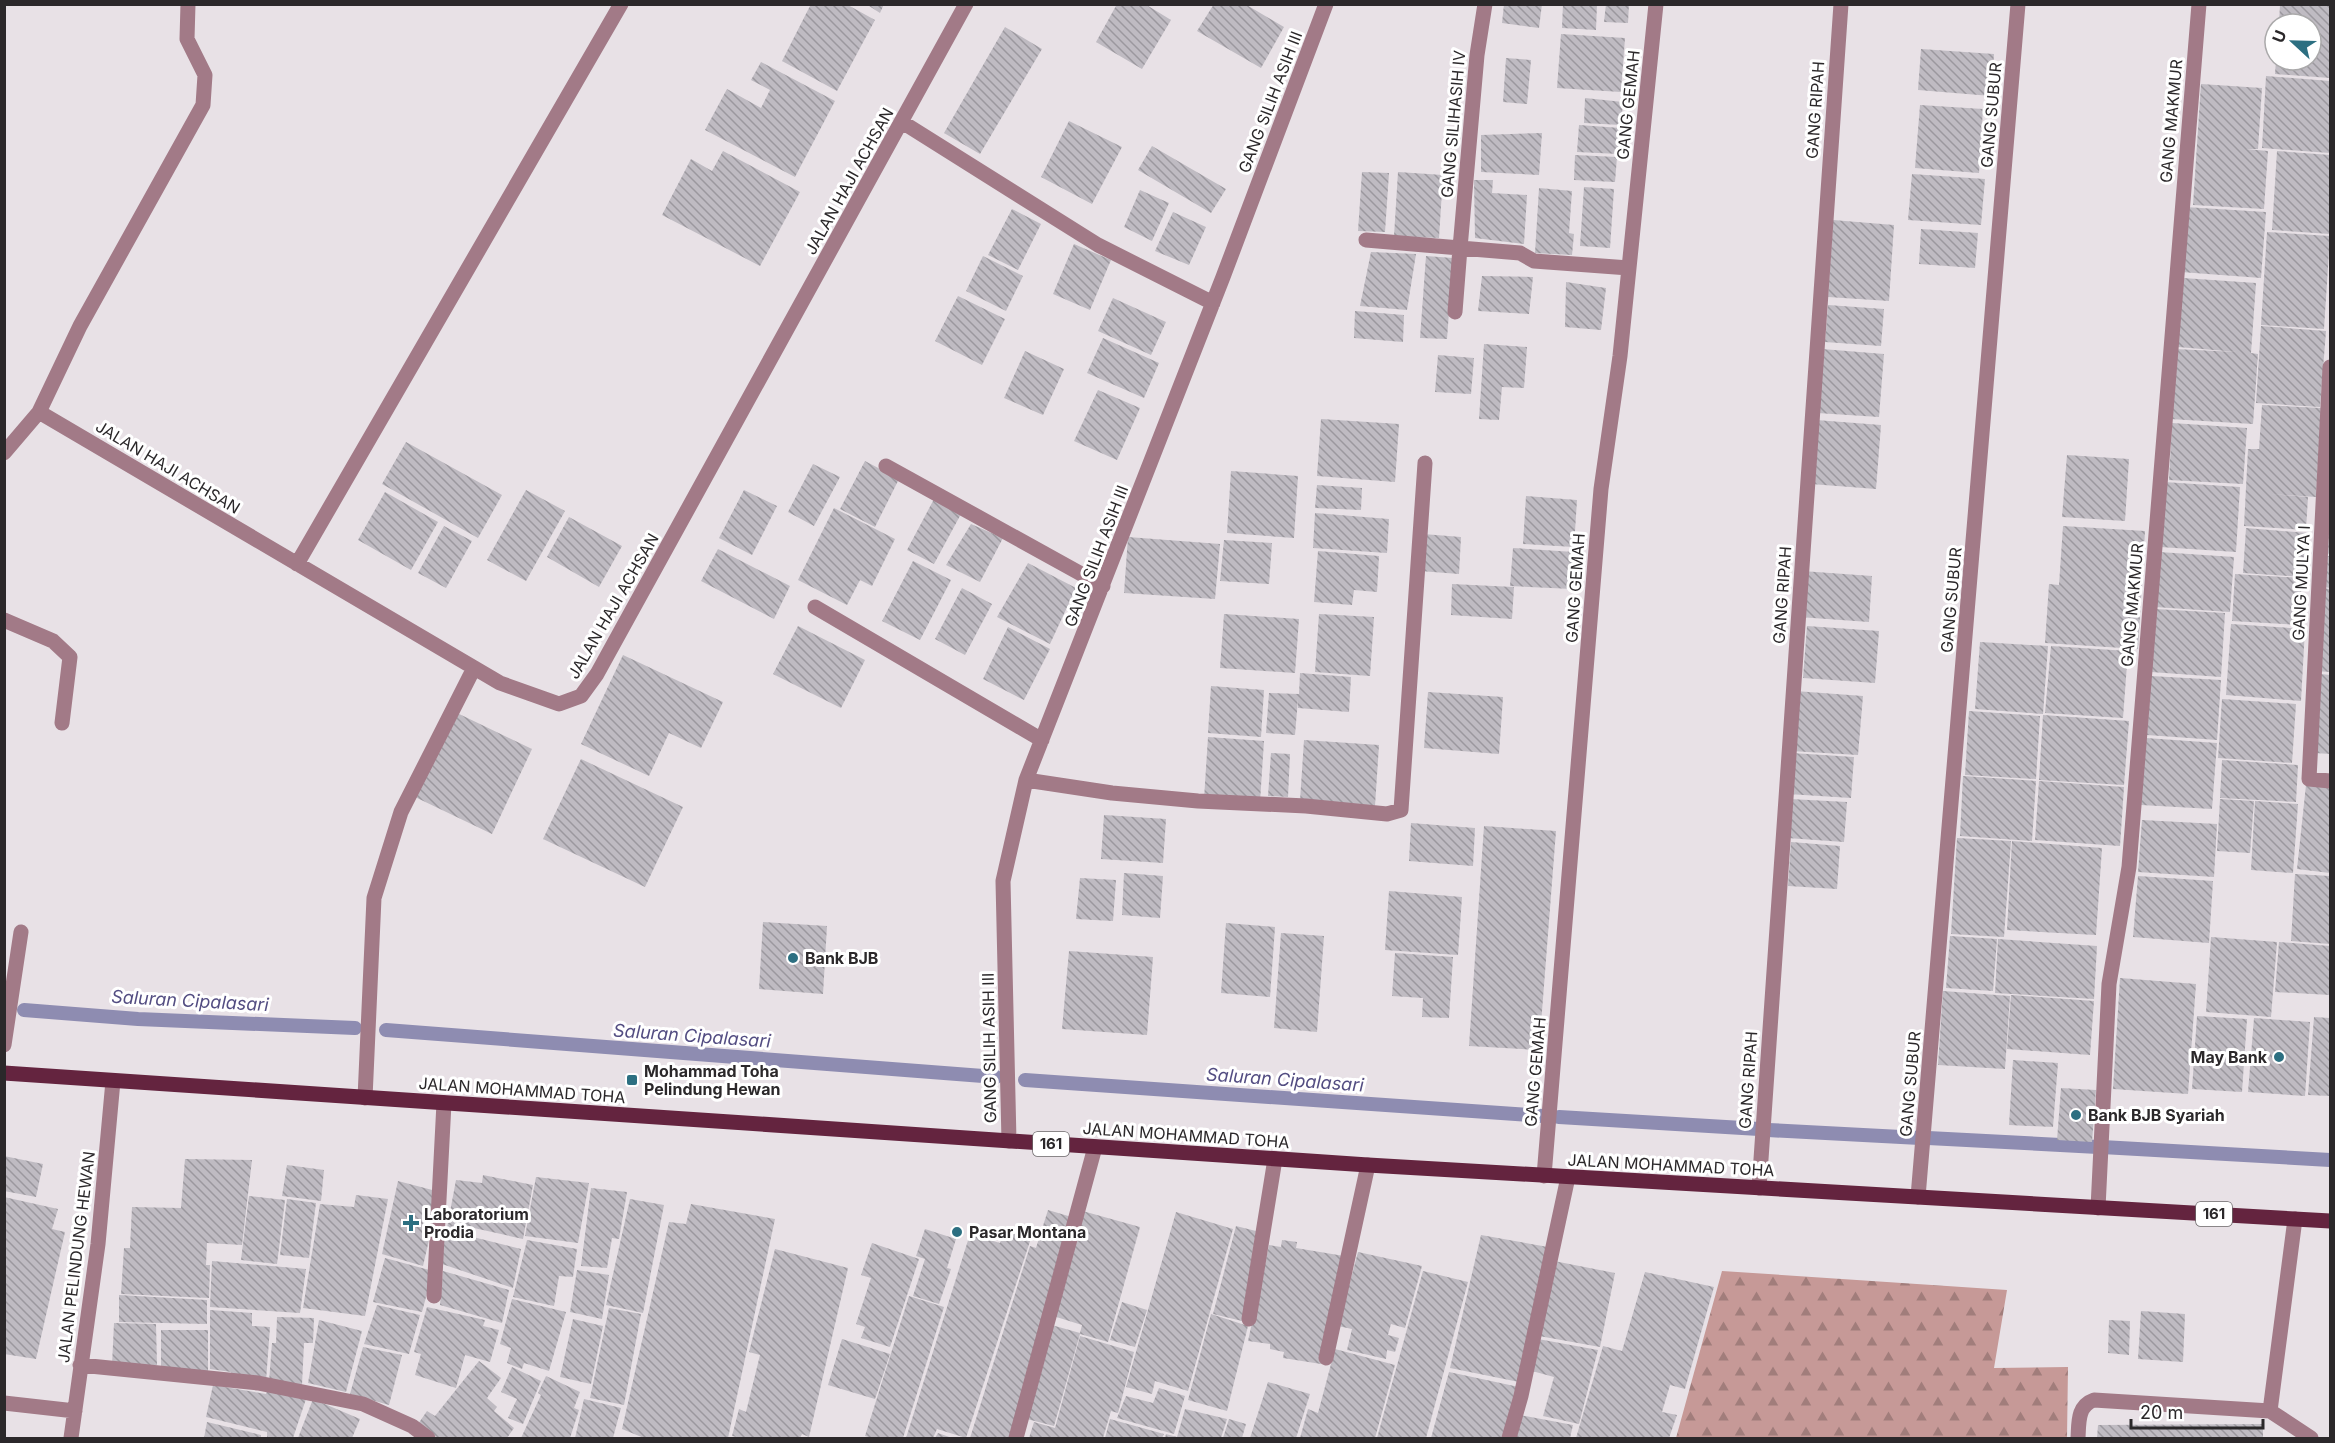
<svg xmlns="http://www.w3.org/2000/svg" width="2335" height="1443" viewBox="0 0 2335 1443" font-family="Inter,sans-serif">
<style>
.forest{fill:url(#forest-firs)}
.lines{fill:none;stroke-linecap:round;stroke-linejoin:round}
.stream{stroke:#8e8cb1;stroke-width:14}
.building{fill:url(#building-back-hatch)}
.minor{stroke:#a27a87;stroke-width:15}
.major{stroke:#64243f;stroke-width:15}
.poi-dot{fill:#2c6f81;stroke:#fff;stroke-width:2}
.labels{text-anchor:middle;stroke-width:6;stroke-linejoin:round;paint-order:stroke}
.shield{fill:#fff;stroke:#6b686a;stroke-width:1.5}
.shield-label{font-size:15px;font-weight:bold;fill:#2b282a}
.street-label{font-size:16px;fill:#2b282a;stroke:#fff}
.poi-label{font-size:16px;font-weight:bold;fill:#2b282a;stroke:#fff;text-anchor:start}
.water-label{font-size:18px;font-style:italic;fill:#534d82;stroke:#fff}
</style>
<defs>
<pattern id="forest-firs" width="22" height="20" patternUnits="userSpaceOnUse" patternTransform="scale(1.5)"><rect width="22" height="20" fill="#c69997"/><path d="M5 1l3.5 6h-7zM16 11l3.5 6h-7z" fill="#a17d7b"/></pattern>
<pattern id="building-back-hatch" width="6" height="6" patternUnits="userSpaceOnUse" patternTransform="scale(1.5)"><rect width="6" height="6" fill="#bfbbc2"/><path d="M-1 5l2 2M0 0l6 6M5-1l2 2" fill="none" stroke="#9b989e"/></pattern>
</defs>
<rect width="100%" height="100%" fill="#e8e1e6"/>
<path class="forest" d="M1722,1271L2007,1290L1994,1368L2068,1367L2067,1438H1676Z"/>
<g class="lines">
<path class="stream" d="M24,1010L138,1019L355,1028
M386,1030L996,1077
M1025,1080L1543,1116
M1559,1117L1759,1129
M1768,1130L1920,1138
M1928,1138L2098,1147
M2102,1147L2330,1160"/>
</g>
<path class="building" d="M811,4H846L875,20L837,91L782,61Z
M866,4H884L880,13Z
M1117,4H1145L1171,20L1142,69L1096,42Z
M1214,4H1245L1284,27L1261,68L1197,31Z
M1504,4H1542L1539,28L1502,23Z
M1563,4H1597L1596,30L1562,28Z
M1606,4H1629L1628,23L1604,22Z
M2280,4H2330V78L2275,74L2276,60H2311V24H2279Z
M1005,27L1042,49L980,154L944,133Z
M1561,34L1625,38L1621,92L1557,88Z
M1921,49L1994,54L1991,96L1918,90Z
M1506,58L1531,60L1527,104L1503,102Z
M761,62L835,101L795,177L705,130L727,89L761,108L770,90L751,80Z
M2266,76L2330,81V153L2262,148Z
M2201,84L2262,88L2258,149H2246L2268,151L2264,209L2193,205Z
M1585,98L1623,102L1621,125L1584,123Z
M1920,105L1983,109L1979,173L1915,168Z
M1069,121L1122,147L1092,204L1041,177Z
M1579,125L1621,128L1619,154L1577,152Z
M1542,133L1539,175L1481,172V135Z
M1152,146L1226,189L1211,213L1138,170Z
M723,151L800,192L760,266L662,215L691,159L712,171Z
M2277,151L2330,155V234L2272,230Z
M1575,155L1617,157L1615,182L1574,180Z
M1362,172L1389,173L1385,232L1358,231Z
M1398,172L1443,175L1439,238L1394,236Z
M1912,174L1985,179L1981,225L1908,220Z
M1474,180H1493L1492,193L1527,195L1524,244L1475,238Z
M1584,187L1614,189L1610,248L1580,246Z
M1539,188L1572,191L1569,233L1574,234L1572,255L1535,253Z
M1140,190L1169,203L1152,241L1124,227Z
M2185,207L2266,212L2261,278L2181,272Z
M1012,209L1041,224L1018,270L988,255Z
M1173,212L1206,227L1189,265L1155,251Z
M1833,220L1894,225L1889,301L1828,297Z
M1921,229L1978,233L1975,268L1919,264Z
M2267,232L2330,236L2324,329L2261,325Z
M1074,244L1111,260L1090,310L1053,294Z
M1371,252L1416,254L1407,310L1360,306Z
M983,256L1023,276L1006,311L966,291Z
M1426,256L1453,258L1447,339L1420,338Z
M1482,276L1533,277L1529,314L1478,311Z
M2183,278L2256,283L2251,353L2258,354L2253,424L2170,419L2175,349L2237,352L2178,347Z
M1566,282L1606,288L1601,330L1565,327Z
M958,296L1005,319L982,365L935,341Z
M1113,298L1166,322L1151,355L1098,331Z
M1828,305L1884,309L1881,346L1825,342Z
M1355,311L1404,315L1403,342L1354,338Z
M2261,326L2326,331L2320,407L2256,403Z
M1103,338L1159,363L1144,398L1087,373Z
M1484,344L1527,347L1524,388L1502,387L1499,420L1479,419Z
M1822,349L1884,354L1879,417L1817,413Z
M1025,351L1064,369L1043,415L1004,398Z
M1438,355L1474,358L1471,394L1435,392Z
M1098,390L1140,408L1117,460L1074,441Z
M2262,405L2321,408L2316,497L2270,494L2308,497L2306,530L2244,526L2248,449H2259Z
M1321,419L1399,424L1395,482L1317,476Z
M1816,420L1881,425L1876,489L1811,484Z
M2172,423L2247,428L2243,484L2169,480Z
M406,442L502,495L478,538L382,484Z
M2067,455L2129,459L2125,521L2062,517Z
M865,461L899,479L875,527L840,509Z
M813,464L840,477L814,526L788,512Z
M1231,471L1298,476L1294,538L1227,533Z
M2164,482L2240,487L2236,552L2160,547Z
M1317,485L1362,488L1361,510L1315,508Z
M526,490L565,511L526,581L487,560Z
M744,490L777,506L752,555L719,538Z
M385,492L438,522L411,570L358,540Z
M1526,496L1577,500L1574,547L1523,544Z
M934,499L961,514L934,564L907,550Z
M2330,502V554L2324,553Z
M834,508L895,539L872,586L860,580L847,605L798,580Z
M1315,513L1389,519L1387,553L1313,548Z
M569,517L622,546L599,587L547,557Z
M971,524L1003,538L980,582L946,565Z
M444,526L472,541L446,588L418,573Z
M2063,526L2145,531L2138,649L2045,643L2049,584L2059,585Z
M2246,528L2308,533L2305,577L2243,573Z
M1423,534L1461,537L1459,574L1420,571Z
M1128,537L1220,544L1215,599L1124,593Z
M1224,540L1272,543L1269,584L1220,581Z
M1513,548L1574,552L1572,589L1510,586Z
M718,549L790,586L774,619L701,581Z
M1318,551L1379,556L1377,592L1354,590L1352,605L1314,602Z
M2159,552L2234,557L2230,612L2155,607Z
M2326,556H2330V588L2324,587Z
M913,561L951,580L920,640L882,621Z
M1028,563L1076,588L1050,644L997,617Z
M1802,571L1872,576L1869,622L1799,617Z
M2235,574L2302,578L2299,625L2232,621Z
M1452,584L1514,587L1512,619L1451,615Z
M962,588L992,604L965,655L935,639Z
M2321,588L2330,589V672L2315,671Z
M2155,609L2225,613L2221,677L2151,672Z
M1224,614L1299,619L1295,673L1220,668Z
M1319,614L1374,617L1370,676L1315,672Z
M2231,624L2305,629L2301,701L2226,695Z
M798,626L865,660L841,708L773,674Z
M1807,626L1879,631L1875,683L1803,678Z
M1008,627L1050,649L1024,700L983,679Z
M1980,642L2048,646L2043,714L1975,709Z
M2051,646L2128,651L2123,718L2045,713Z
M623,655L723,702L701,748L669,733L649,776L581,744Z
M1300,673L1351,677L1349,712L1298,708V699L1295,735L1266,733L1269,693L1299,694Z
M2321,674L2330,675V754L2315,753Z
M2151,676L2221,680L2217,740L2147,735Z
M1211,686L1264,690L1261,737L1208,733Z
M1795,691L1863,696L1858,755L1791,751Z
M1428,692L1503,697L1499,754L1424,748Z
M2222,699L2296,704L2292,763L2218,758Z
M1969,711L2040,716L2036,779L1965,775Z
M455,712L532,749L492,834L415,797Z
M2043,715L2129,721L2124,785L2039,780Z
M1208,737L1264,741L1260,802L1204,799Z
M2146,738L2217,743L2212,809L2141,805Z
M1304,740L1379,745L1375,806L1300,801Z
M1271,753L1290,754L1288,797L1268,796Z
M1792,753L1854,757L1851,798L1788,794Z
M581,759L683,807L645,887L543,839Z
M2222,760L2298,765L2296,802L2220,798Z
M1963,776L2036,781L2032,841L1960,836Z
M2039,781L2124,787L2120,846L2035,840Z
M2306,785L2330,787V873L2297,869Z
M1790,799L1847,802L1844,842L1787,838Z
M2220,799L2254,801L2250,853L2217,851Z
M2255,801L2298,804L2293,873L2251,870Z
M1104,815L1166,819L1163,863L1101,859Z
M2142,820L2217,824L2214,877L2138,872Z
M1411,823L1475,828L1473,866L1409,861Z
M1484,826L1556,831L1539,1050L1469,1046Z
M1957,838L2011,841L2004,937L1951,934Z
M2012,841L2102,848L2096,935L2007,930Z
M1791,842L1840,846L1837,889L1788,886Z
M1124,873L1163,876L1160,918L1122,915Z
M2295,874L2330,876V944L2291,941Z
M2138,876L2213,881L2209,943L2133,937Z
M1080,878L1116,880L1113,921L1076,919Z
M1389,891L1462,897L1458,955L1385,950Z
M763,922L827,926L823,994L759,989Z
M1226,923L1275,927L1270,997L1221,993Z
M1281,933L1324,936L1317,1032L1274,1028Z
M1950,936L1997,939L1993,991L1946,988Z
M2211,937L2277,942L2271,1017L2206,1012Z
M1998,939L2097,946L2094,999L1995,993Z
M2279,942L2330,946V995L2275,992Z
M1069,951L1153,957L1147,1035L1062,1029Z
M1395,953L1453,957L1449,1018L1422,1017L1423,998L1392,996Z
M2120,978L2196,984L2188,1094L2113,1089Z
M1943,991L2010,996L2005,1069L1938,1065Z
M2011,995L2094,1001L2090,1055L2007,1049Z
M2197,1016L2247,1019L2242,1092L2192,1089Z
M2314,1017L2330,1018V1096L2308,1095Z
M2254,1018L2310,1022L2305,1096L2248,1092Z
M2013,1060L2058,1063L2053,1127L2009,1125Z
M2061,1088L2096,1090L2092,1142L2057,1140Z
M4,1156L43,1164L36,1197L4,1191Z
M185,1159L252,1160L242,1245L207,1243L206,1265H210L209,1298L121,1294L124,1248H130L132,1207L181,1208Z
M287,1165L324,1170L321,1201L282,1196Z
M483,1175L533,1185L523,1239L474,1228L473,1234L447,1228L456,1180L482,1183Z
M536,1177L589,1183L578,1243L525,1236Z
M398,1181L440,1192L423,1266L382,1254Z
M591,1188L627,1192L619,1239L612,1238L607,1268L581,1266Z
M356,1195L388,1199L365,1316L303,1308L320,1204L354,1207Z
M249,1196L285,1200L277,1264L241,1260Z
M4,1197L58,1209L52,1229L65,1232L36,1359L4,1354Z
M287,1199L316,1203L309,1258L280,1255Z
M630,1199L664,1205L643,1313L606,1305Z
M691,1204L775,1219L728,1438H644L622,1429L669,1222L686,1224Z
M1048,1210L1075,1218L1013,1438H970L1030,1246L1036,1248Z
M1079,1210L1140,1227L1108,1342L1080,1334L1054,1426L1023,1418L1048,1324L1080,1333L1082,1325L1050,1315Z
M1176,1212L1233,1229L1188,1391L1155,1381L1152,1394L1126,1387Z
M1236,1226L1256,1231L1242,1321L1213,1314Z
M1006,1227L1032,1235L966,1438L937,1429L933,1438H906L970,1234L1000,1243Z
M925,1229L956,1239L947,1268L951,1269L939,1304L913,1296L925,1259L916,1256Z
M445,1230L521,1249L513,1288L442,1264Z
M1481,1235L1548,1247L1519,1382L1450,1368Z
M527,1240L577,1249L573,1277L559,1276L554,1306L513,1297Z
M1282,1240L1297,1242L1296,1248L1344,1256L1321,1364L1283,1358L1284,1352L1270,1349V1344L1248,1341L1269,1245L1281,1247Z
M872,1243L919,1259L890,1347L861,1338L865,1327L856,1324L871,1278L861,1275Z
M775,1249L848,1268L809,1437L802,1434L800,1438H740L732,1436L739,1409L746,1412L760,1355L749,1352Z
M1358,1252L1422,1266L1405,1328L1391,1324L1388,1335L1399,1338L1395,1352L1387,1350L1386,1359L1347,1350L1352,1329L1338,1326Z
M385,1258L433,1271L422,1312L373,1302Z
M212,1261L306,1269L300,1313L210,1307Z
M1554,1261L1615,1273L1600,1347L1539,1336Z
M577,1270L609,1275L602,1319L570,1312Z
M443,1271L509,1290L502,1323L440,1305Z
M1423,1271L1468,1282L1426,1438H1377Z
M1645,1272L1714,1287L1685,1389L1670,1385L1662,1412L1677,1415L1669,1438H1576L1603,1346L1622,1351Z
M119,1295L207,1300V1324L119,1322Z
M909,1296L944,1307L903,1438H872L865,1436Z
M512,1299L566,1312L549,1371L524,1363L522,1369L507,1363L511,1348L500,1344Z
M1122,1302L1147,1310L1135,1347L1110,1340Z
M377,1305L420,1315L409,1354L364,1344Z
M427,1307L485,1320L483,1326L499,1330L490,1362L465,1355L456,1388L415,1375L421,1354L414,1352Z
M609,1308L641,1314L624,1405L590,1398Z
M210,1310L252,1313V1326L270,1327L266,1381L230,1377L231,1372L210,1369Z
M2141,1311L2185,1314L2183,1362L2138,1359Z
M1211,1314L1248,1326L1227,1411L1188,1400Z
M277,1317L314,1318L313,1343H304L302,1385L269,1382L272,1343H276Z
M573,1319L603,1326L591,1384L560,1377Z
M319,1320L362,1331L346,1392L308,1383Z
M2109,1320L2130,1321L2129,1355L2108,1353Z
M114,1323L156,1324L157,1365H112Z
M161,1330H208V1371L161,1370Z
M1080,1336L1134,1352L1118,1413L1111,1411L1103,1438H1029L1034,1422L1055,1428Z
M842,1339L890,1354L875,1399L828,1385Z
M1538,1339L1598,1350L1579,1424L1543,1416L1554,1377L1532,1371Z
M363,1347L402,1355L389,1405L350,1394Z
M1335,1349L1395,1365L1375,1438H1300L1308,1409L1318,1413Z
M479,1361L501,1378L487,1398L497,1407L494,1411L514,1428L507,1438H438L418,1424L427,1411L435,1416Z
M512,1367L541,1381L523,1424L508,1418L517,1399L501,1392Z
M1449,1372L1519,1387L1505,1438H1431Z
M546,1376L580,1392L574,1408L579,1410L570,1438H521L541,1395L538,1393Z
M1268,1382L1310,1394L1296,1438H1250Z
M213,1385L266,1394L268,1388L307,1396L293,1438H267V1432L206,1417Z
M1159,1388L1185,1396L1174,1434L1117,1418L1126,1396L1153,1403Z
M313,1399L360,1419L352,1438H298Z
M584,1399L621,1408L613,1438H575Z
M1185,1409L1227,1419L1221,1438H1165L1166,1434L1177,1437Z
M1520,1415L1573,1425L1570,1438H1514Z
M1110,1419L1164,1434L1162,1438H1105Z
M1229,1419L1246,1424L1242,1438H1223Z
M207,1422L261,1435V1438H204Z
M2263,1424V1438H2097L2098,1425Z
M938,1433L952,1438H935Z"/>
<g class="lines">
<path class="minor" d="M1485,4L1477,55L1460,248L1520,253L1534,261L1629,268
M902,122L1098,245L1213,303
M1366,240L1460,248L1455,312
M2330,367L2309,779L2330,781
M39,412L500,683L559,704L581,696L597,674L966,4
M4,453L39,412L80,326L203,105L205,75L187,39L188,4
M886,466L1103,586
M297,564L621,4
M815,607L1042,740
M4,620L53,641L70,657L62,723
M1026,780L1112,793L1198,801L1306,806L1387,814L1401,810L1425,463
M4,1045L21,932
M365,1098L374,898L401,812L474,668
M1009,1141L1003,881L1026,780L1223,277L1326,4
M1544,1176L1601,489L1620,356L1656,4
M1759,1188L1841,4
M1918,1197L2018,4
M2098,1208L2109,984L2129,867L2199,4
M434,1296L444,1103
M1249,1319L1275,1159
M1326,1358L1368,1165
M80,1365L258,1383L363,1404L412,1426L428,1438
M4,1403L75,1411
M2270,1411L2311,1438
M71,1438L98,1244L113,1081
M1016,1438L1095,1147
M1509,1438L1521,1396L1568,1177
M2078,1438C2079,1423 2077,1406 2094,1400L2270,1411L2295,1219"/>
<path class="major" d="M4,1073L1368,1165L2330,1221"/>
</g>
<g class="poi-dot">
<circle cx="793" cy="958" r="6"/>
<circle cx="2279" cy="1057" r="6"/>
<rect x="626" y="1074" width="12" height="12" rx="3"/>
<circle cx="2076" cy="1115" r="6"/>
<path d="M408 1214h6v6h6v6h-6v6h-6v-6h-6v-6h6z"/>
<circle cx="957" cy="1232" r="6"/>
</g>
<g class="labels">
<g class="shield">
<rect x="1033" y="1132" width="36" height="24" rx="4.5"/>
<rect x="2196" y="1202" width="36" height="24" rx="4.5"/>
</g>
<g class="shield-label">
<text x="1051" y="1149">161</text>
<text x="2214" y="1219">161</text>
</g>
<g class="street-label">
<text transform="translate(1270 102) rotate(-69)" y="6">GANG SILIH ASIH III</text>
<text transform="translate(1628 105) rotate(-84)" y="6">GANG GEMAH</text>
<text transform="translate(1815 110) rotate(-86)" y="6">GANG RIPAH</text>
<text transform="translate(1991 115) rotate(-85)" y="6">GANG SUBUR</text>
<text transform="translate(2171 121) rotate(-85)" y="6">GANG MAKMUR</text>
<text transform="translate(1453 124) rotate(-85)" y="6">GANG SILIHASIH IV</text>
<text transform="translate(849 181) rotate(-61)" y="6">JALAN HAJI ACHSAN</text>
<text transform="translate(168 467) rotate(31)" y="6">JALAN HAJI ACHSAN</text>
<text transform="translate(1096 556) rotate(-69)" y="6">GANG SILIH ASIH III</text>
<text transform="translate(2301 583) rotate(-87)" y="6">GANG MULYA I</text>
<text transform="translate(1575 588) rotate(-86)" y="6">GANG GEMAH</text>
<text transform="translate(1782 595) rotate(-86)" y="6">GANG RIPAH</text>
<text transform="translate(1951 600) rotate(-85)" y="6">GANG SUBUR</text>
<text transform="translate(2132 605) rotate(-85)" y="6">GANG MAKMUR</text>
<text transform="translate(613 606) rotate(-60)" y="6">JALAN HAJI ACHSAN</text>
<text transform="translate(989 1048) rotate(-91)" y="6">GANG SILIH ASIH III</text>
<text transform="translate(1535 1072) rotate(-85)" y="6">GANG GEMAH</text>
<text transform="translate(1748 1080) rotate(-86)" y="6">GANG RIPAH</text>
<text transform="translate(1910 1084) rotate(-85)" y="6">GANG SUBUR</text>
<text transform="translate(522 1090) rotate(4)" y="6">JALAN MOHAMMAD TOHA</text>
<text transform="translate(1186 1135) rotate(4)" y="6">JALAN MOHAMMAD TOHA</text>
<text transform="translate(1671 1165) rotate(3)" y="6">JALAN MOHAMMAD TOHA</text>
<text transform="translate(76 1257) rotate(-83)" y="6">JALAN PELINDUNG HEWAN</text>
</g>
<g class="poi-label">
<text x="805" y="964">Bank BJB</text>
<text x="2267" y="1063" text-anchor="end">May Bank</text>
<text x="644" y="1077">Mohammad Toha<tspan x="644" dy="18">Pelindung Hewan</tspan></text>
<text x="2088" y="1121">Bank BJB Syariah</text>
<text x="424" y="1220">Laboratorium<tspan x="424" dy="18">Prodia</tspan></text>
<text x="969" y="1238">Pasar Montana</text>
</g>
<g class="water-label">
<text transform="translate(190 1001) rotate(3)" y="6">Saluran Cipalasari</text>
<text transform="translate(692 1036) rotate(4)" y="6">Saluran Cipalasari</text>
<text transform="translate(1285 1080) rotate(4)" y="6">Saluran Cipalasari</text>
</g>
</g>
<rect width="2335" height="1443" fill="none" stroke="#2b282a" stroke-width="12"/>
<g transform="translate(2293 42) rotate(292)"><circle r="28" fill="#ffffff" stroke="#aaa9aa" stroke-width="1.5"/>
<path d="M0-4.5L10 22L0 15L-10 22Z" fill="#2c6f81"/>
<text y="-9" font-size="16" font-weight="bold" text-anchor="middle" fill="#2b282a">U</text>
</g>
<path d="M2131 1419v9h132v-9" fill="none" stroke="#2b282a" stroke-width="3"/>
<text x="2140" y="1419" font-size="18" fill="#2b282a" stroke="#ffffff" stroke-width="4.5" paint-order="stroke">20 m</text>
</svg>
